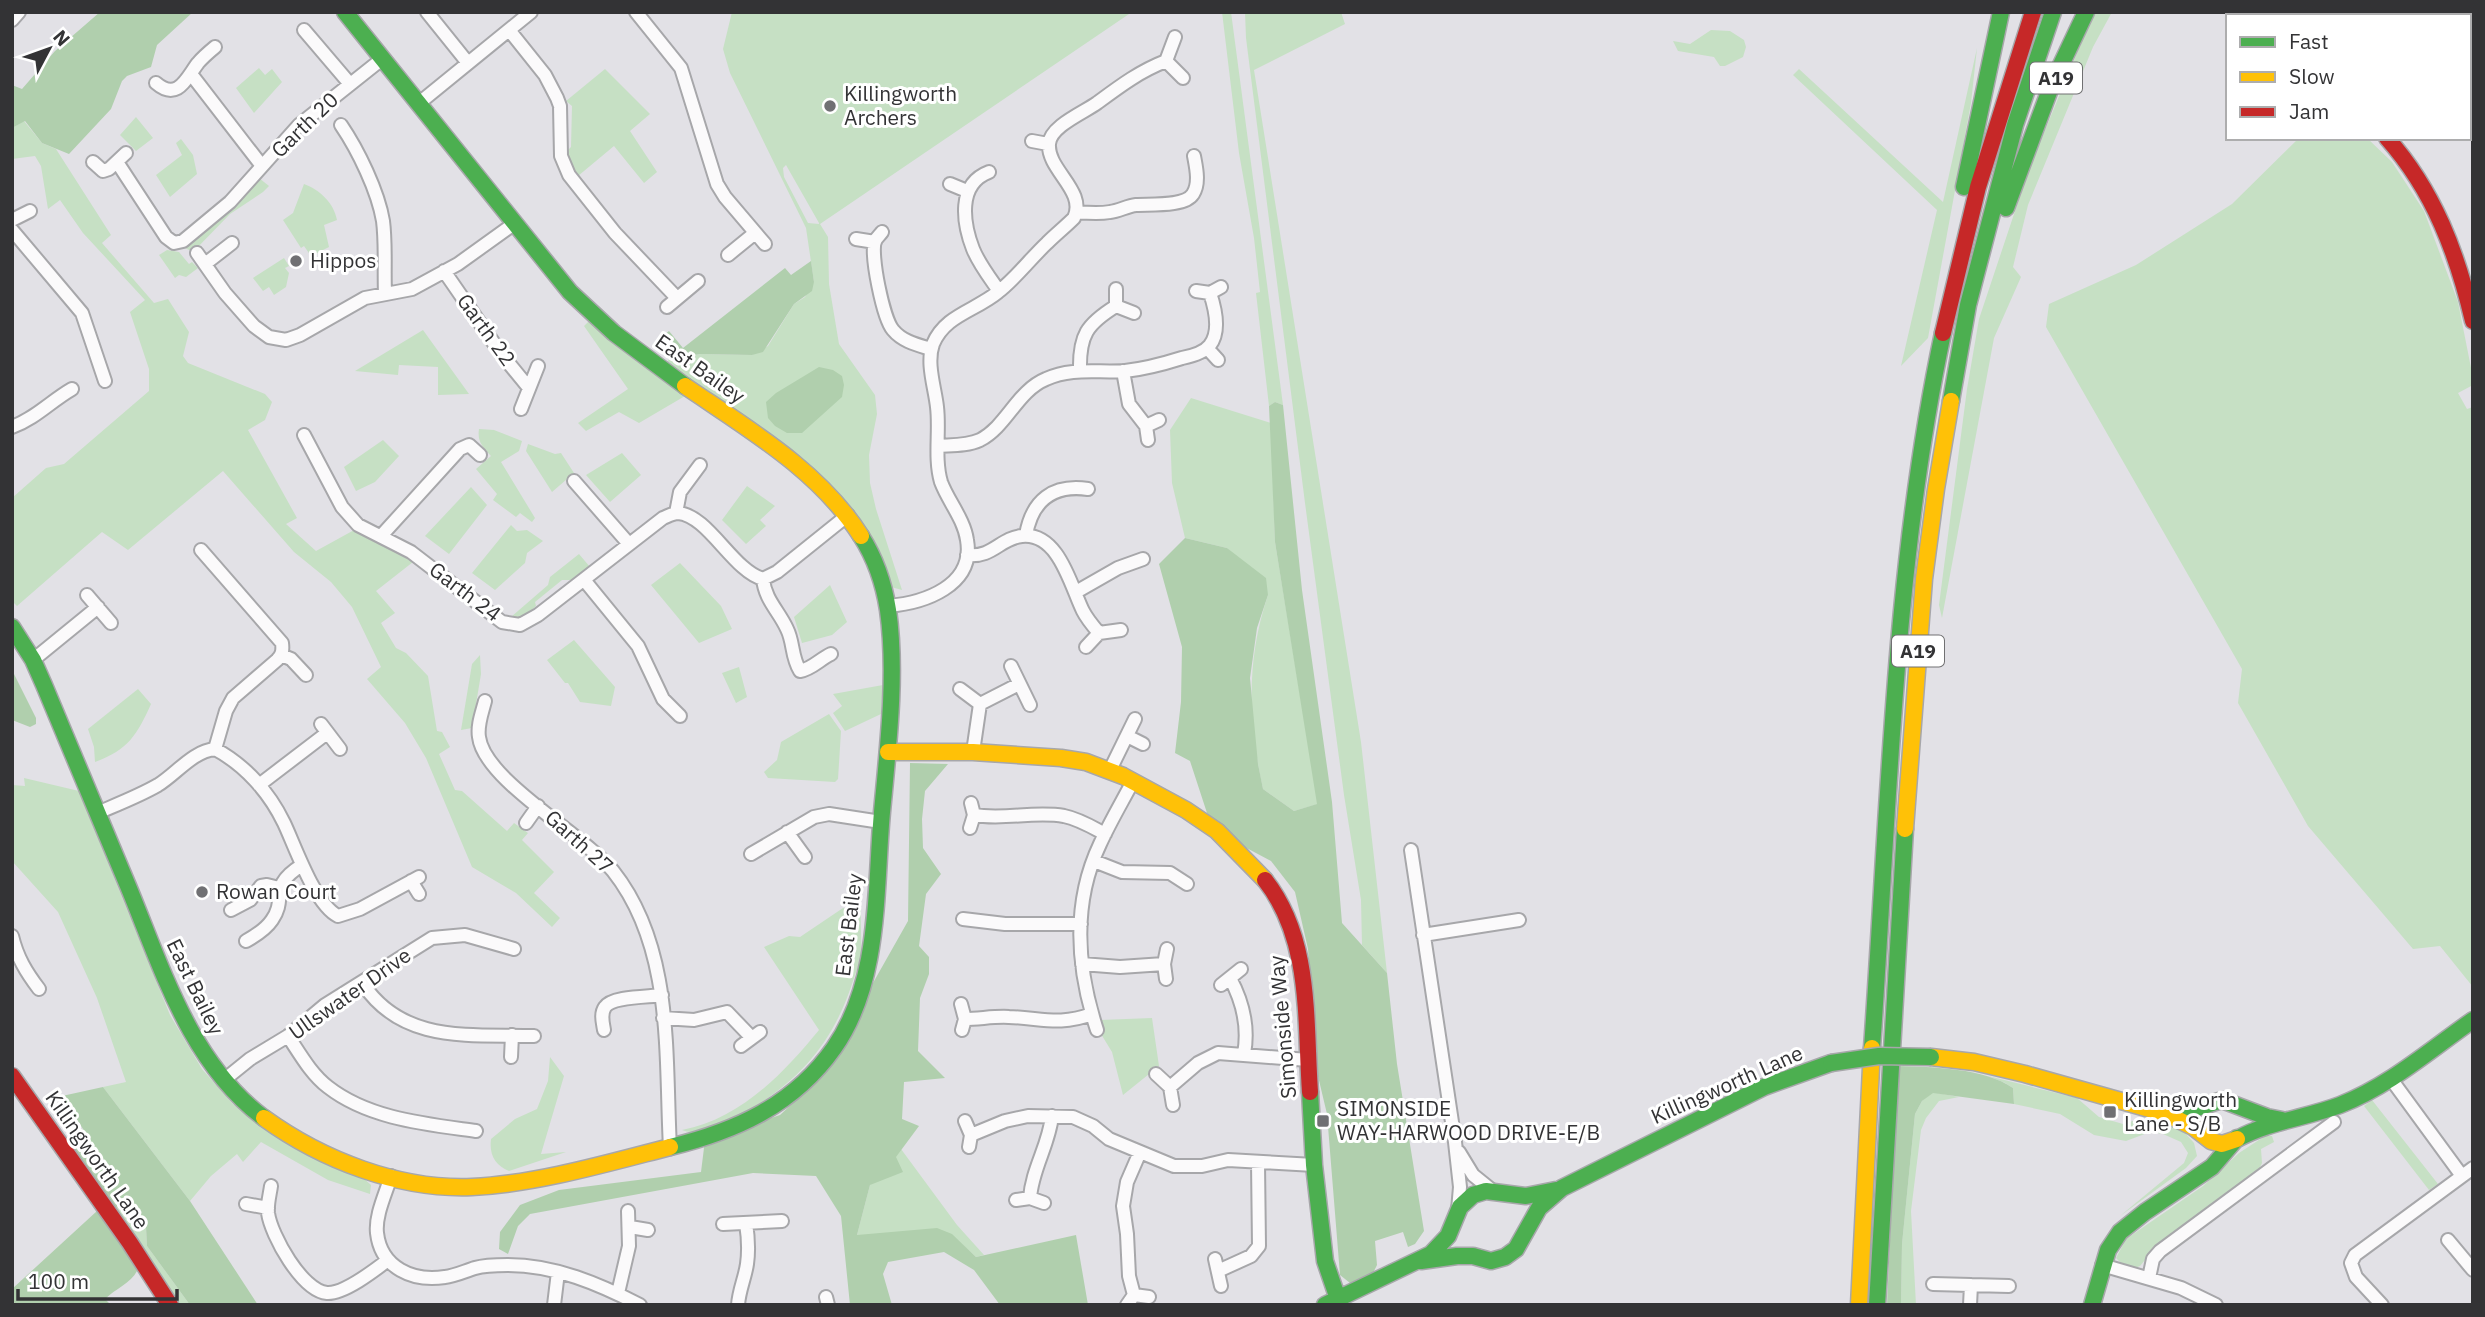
<svg xmlns="http://www.w3.org/2000/svg" width="2485" height="1317" viewBox="0 0 2485 1317" font-family="'IBM Plex Sans',sans-serif">
<style>
.green{fill:#c6e0c4;fill-rule:evenodd}
.forest{fill:#b0cfad}
.lines{fill:none;stroke-linecap:round;stroke-linejoin:round}
.street-casing{stroke:#a7a7aa;stroke-width:16}
.fast-casing{stroke:#a7a7aa;stroke-width:19}
.slow-casing{stroke:#a7a7aa;stroke-width:19}
.jam-casing{stroke:#a7a7aa;stroke-width:19}
.street{stroke:#fbfafb;stroke-width:12}
.fast{stroke:#4caf50;stroke-width:16}
.slow{stroke:#ffc107;stroke-width:16}
.jam{stroke:#c62828;stroke-width:16}
.fast-bridge-casing{stroke:#a7a7aa;stroke-width:19;stroke-linecap:butt}
.fast-bridge{stroke:#4caf50;stroke-width:16}
.poi-dot{fill:#707073;stroke:#fff;stroke-width:2.5}
.labels{text-anchor:middle;stroke-width:6;stroke-linejoin:round;paint-order:stroke}
.shield{fill:#fff;stroke:#707072;stroke-width:2}
.shield-label{font-size:19px;font-weight:bold;fill:#333335}
.poi-label{font-size:21px;fill:#333335;stroke:#fff;text-anchor:start}
.street-label{font-size:21px;fill:#333335;stroke:#fff}
</style>
<rect width="100%" height="100%" fill="#e2e1e6"/>
<path class="green" d="M732,12H1132L820,224L828,237L829,284L839,344L875,395L877,414L869,455L870,483L876,509L902,590L891,587L870,538L715,397L667,362L672,356L678,358L700,354L752,355L768,346L794,304L805,297L814,282L806,228L730,73L723,49ZM786,165L819,223V224L808,223L784,177L783,168Z
M1222,12H1231L1283,405L1275,402L1269,406L1256,293L1260,292L1254,238L1239,153Z
M1245,12H1341L1345,24L1254,70L1361,742L1387,973L1362,945L1361,900L1344,795L1305,503L1246,38Z
M2094,12H2112L2093,47L2028,205L2013,267L2021,277L1994,338L1942,618L1939,605L1967,389L1979,319L2030,166Z
M1711,30L1730,31L1744,40L1746,47L1743,57L1725,66H1720L1714,57L1678,51L1673,41L1690,44Z
M1977,48L1971,103L1928,338L1901,366L1937,210L1793,75L1799,69L1943,202Z
M259,68L265,75L272,69L282,82L254,113L236,88Z
M605,69L650,114L630,131L657,172L644,183L614,146L578,176L567,160V151L571,147L572,106L566,101Z
M136,117L153,138L136,151L120,135Z
M24,121L42,143L56,149L111,235L102,243L154,303L168,299L189,332L183,356L188,363L265,394L272,402L265,420L248,430L297,518L286,524L316,551L356,529L413,562L376,591L395,613L381,623L396,648L406,653L428,676L437,731L442,732L450,747L439,754L455,790L462,791L507,831L514,823L528,833L522,840L554,872L534,893L560,918L552,927L516,893L472,867L426,758L405,723L367,679L381,667L352,607L331,582L294,552L223,471L128,550L102,532L17,606L12,601V498L46,468L64,464L149,391V369L130,312L145,300L83,233L60,200L48,209L41,166L35,156L12,159V128Z
M2299,138H2367L2392,162L2424,211L2458,302L2473,378V385L2458,393L2467,409L2473,407V987L2440,946L2413,949L2308,826L2238,703L2242,669L2046,327L2049,304L2136,265L2232,204Z
M181,139L193,155L197,174L170,197L156,175L182,155L176,143Z
M259,178L269,186L263,192L230,214L193,252L185,248L236,204Z
M304,184C320,190 334,203 337,220L324,225L329,247L311,256L304,246L301,248L283,220L293,213Z
M167,250L179,252L189,264L192,262L198,268L186,277L179,275L175,278L159,255Z
M284,258L289,266L285,268L289,273L286,287L274,295L269,287L263,291L253,278Z
M589,321L685,396L639,423L619,412L586,431L578,423L628,389L584,326Z
M423,330L469,394L438,395V367L399,365L398,375L355,371Z
M1191,398L1271,423L1275,542L1318,804L1294,811L1263,789C1248,722 1246,660 1268,595L1227,548L1185,538L1172,483L1170,430Z
M479,429L494,430L522,441L519,451L501,462L535,518L532,522L520,513L516,517L493,500L497,494L476,469L491,456C483,447 477,442 479,429Z
M383,440L399,456L375,482L356,491L344,467Z
M528,444L555,454L561,453L574,473L552,492L526,451Z
M622,453L641,475L610,502L586,475Z
M747,486L775,506L760,520L766,526L746,544L722,520Z
M471,487L487,505L449,554L425,536Z
M511,525L517,531L527,530L543,541L527,553L525,563L495,590L472,573Z
M579,554L590,567L573,580H562L535,602L536,606C528,614 522,618 511,617L548,585L550,577Z
M680,563L721,606L732,629L699,643L651,585Z
M830,585L847,622L832,635L802,643L794,617Z
M574,640L615,687L611,706L580,702L568,683H565L547,660Z
M480,655L481,674L472,728L461,730L472,664Z
M739,667L747,697L736,703L722,673Z
M883,685L881,714L845,731L833,713L842,706L833,694Z
M138,689L151,704C137,735 128,750 95,762L94,747L88,729Z
M829,714L841,731L838,779L835,782L768,778L764,772L777,760L781,742Z
M24,778L79,791L170,1015L202,1069L233,1104L264,1126L361,1176L371,1185L370,1194L328,1180L261,1142L243,1162L237,1154L211,1176L190,1201L103,1087L126,1082L97,998L58,912L12,861V785L25,786Z
M843,908L861,910C860,924 862,939 861,953C860,963 855,975 852,984C831,1047 796,1084 739,1116C725,1123 697,1137 682,1130C740,1119 783,1074 819,1030L764,947L789,936L800,937Z
M1152,1018L1159,1066L1123,1095L1112,1052L1101,1034L1100,1020Z
M550,1057L564,1076L541,1154L566,1152L509,1171C495,1165 489,1155 491,1139L515,1119L537,1109L548,1081Z
M1988,1076L2077,1098L2099,1117L2123,1124L2143,1118L2174,1127L2186,1134L2194,1143L2197,1156L2186,1168L2120,1216L2184,1163L2188,1153L2181,1142L2163,1134L2150,1132L2126,1141L2094,1135L2060,1114L2014,1104L2013,1088L2005,1083Z
M1932,1092L1959,1097L1939,1101L1926,1118L1921,1130L1911,1211L1916,1305H1901L1902,1244L1915,1114L1922,1101Z
M2372,1100L2438,1184L2429,1190L2364,1106Z
M2265,1136H2272L2274,1142L2261,1149L2262,1163L2258,1171L2155,1248L2140,1266L2135,1268L2121,1263L2116,1258L2126,1239L2203,1186L2239,1153Z
M901,1149L957,1225L984,1255L976,1257L952,1235H857L870,1185Z
M110,1203L146,1227L147,1246L190,1305H177Z"/>
<path class="forest" d="M100,12H193L157,45L151,67L127,76L122,81L111,109L69,154L42,143L25,121L12,128V85L22,89L55,51Z
M811,261L814,282L812,291L794,304L763,352L752,355L700,354L678,358L653,344L669,331L683,348L785,268L791,275Z
M819,367L833,370L842,376L844,385L842,397L802,433H787L775,426L768,418L766,402L776,393Z
M1275,402L1283,405L1302,590L1332,802L1342,923L1387,973L1397,1064L1424,1231L1415,1244L1408,1247L1403,1232L1375,1241L1377,1265L1373,1273L1350,1283L1340,1275L1327,1114L1317,1072L1308,949L1295,892L1271,861L1239,844L1207,813L1190,761L1175,753L1181,702L1182,647L1159,564L1185,538L1227,548L1266,578L1268,595L1257,628L1250,678L1258,764L1263,789L1294,811L1317,804L1275,542L1269,406Z
M12,670L36,718V724L30,727L12,720Z
M910,763L948,764L925,791L922,819L923,848L941,874L926,894L919,946L929,957V974L920,998L918,1051L945,1078L904,1082L902,1119L919,1126L896,1157L903,1172L870,1185L857,1235L937,1228L952,1234L976,1257L1076,1235L1088,1305H1000L974,1270L944,1252L888,1262L883,1274L892,1305H850L841,1216L816,1176L753,1173L530,1214L518,1226L508,1254L499,1249L500,1232L520,1205L559,1190L701,1172L705,1140L780,1115L820,1078L856,1027L869,990L908,921Z
M1898,1066C1933,1067 1984,1068 2013,1088L2014,1104L1933,1093L1922,1101L1915,1114L1902,1244L1901,1305H1887Z
M103,1087L190,1201L258,1305H190L147,1246L146,1227L110,1203L65,1139L83,1129L62,1096Z
M97,1211L134,1263L137,1271C131,1283 115,1289 105,1299L111,1305H12V1289Z"/>
<g class="lines">
<defs>
<path id="street" d="M427,12L468,63
M636,12L681,68L717,184L725,197L765,244
M12,20L19,12
M304,30L350,84
M509,30L545,75L557,98L560,106L561,156L569,175L615,233L677,298
M1175,37L1166,61L1183,78
M191,74L262,166
M156,83C178,102 187,77 198,63C203,57 209,52 215,47
M418,104L531,12
M341,125C358,150 378,191 383,221C386,244 384,269 385,293
M1032,141L1048,144
M93,162L103,171L109,169L126,153
M117,162L166,237L174,243L183,241L230,202L299,125L382,59
M989,172C957,184 963,223 973,249C979,264 990,278 999,291
M950,184L967,191
M1077,212C1087,213 1099,214 1110,212C1119,211 1127,206 1136,205C1150,204 1185,207 1193,194C1200,183 1196,167 1194,156
M12,220L30,211
M12,230L82,313L105,381
M882,232C880,235 877,237 875,241C870,254 883,318 893,330C903,342 918,345 931,349
M856,239L875,242
M197,253L225,293L254,326L269,337L286,340L300,335L365,298L412,289L458,264L515,223
M728,255L755,233
M205,264L232,243
M444,271L502,355L529,388
M1116,289V306L1134,313
M1196,291L1210,293L1221,287
M667,307L698,281
M1207,348L1218,360
M1080,371C1079,335 1087,324 1116,306
M1123,371L1129,404L1146,426
M521,409L538,366
M12,427C36,418 51,401 72,389
M304,435L342,507L358,525L411,552L502,622L520,625L538,615L663,518C668,516 673,513 678,513C708,515 733,571 763,579L777,572L848,515
M1148,440L1146,426L1159,420
M938,446C951,445 967,446 980,440C1007,426 1017,391 1046,379C1072,367 1098,373 1125,371C1144,369 1163,364 1182,358C1192,356 1204,353 1210,345C1221,331 1215,308 1210,293
M574,481L629,544
M676,513L680,492L700,465
M1026,535C1032,500 1053,484 1088,489
M381,536L460,449L469,445L480,455
M201,550L282,643C283,651 282,655 277,660L233,698L226,711L215,749
M967,555C993,558 1000,538 1022,536C1059,532 1071,587 1083,611C1087,619 1093,626 1099,633
M763,579C765,600 779,611 787,629C794,643 791,656 800,671C812,669 820,659 831,654
M585,581L638,646L663,699L680,716
M1076,592L1118,568L1143,559
M87,595L111,623
M888,606C924,603 975,586 967,540C964,519 948,501 941,482C934,458 940,431 937,407C935,388 926,363 933,344C945,315 975,311 998,292C1016,278 1030,259 1047,243C1056,234 1065,227 1074,218C1087,191 1047,170 1049,144C1050,126 1085,112 1097,103C1120,86 1140,71 1166,61
M1086,647L1099,633L1121,630
M281,655L291,659L306,675
M33,660L98,607
M1011,666L1030,705
M960,689L980,704L973,752
M485,701C482,713 477,725 479,737C484,780 584,835 613,871C674,948 665,1056 670,1148
M980,704L1019,684
M321,724L340,749
M1127,736L1143,744
M1110,770L1135,719
M259,785L327,733
M97,813C118,804 139,796 158,785C176,774 193,751 215,749C245,765 269,792 284,823C295,846 315,905 338,916L360,909L419,877
M974,815C1004,820 1034,811 1064,816C1079,819 1092,827 1105,834
M526,823L538,806
M970,828L974,815L971,803
M787,832L805,857
M1411,850L1455,1142L1460,1187L1458,1210
M751,854L814,817L829,814L881,822
M1094,861L1122,872L1170,873L1187,884
M411,881L419,894
M231,910L250,900L261,886L267,885L279,888
M963,919L1005,924H1081
M1423,935L1519,920
M12,936C17,957 26,972 39,989
M246,941C255,936 266,929 272,920C288,897 267,887 302,865
M1082,964L1120,967L1164,964
M1230,978C1243,1002 1249,1027 1244,1054
M1166,979L1164,964L1167,949
M363,984C403,1044 470,1034 534,1036
M1221,985L1241,969
M961,1004L965,1019L962,1030
M663,1018L694,1020L727,1012L752,1038
M965,1019C979,1019 995,1016 1009,1017C1042,1018 1059,1026 1092,1014
M604,1030C603,1023 600,1014 605,1007C612,996 649,997 662,995
M1097,1030C1077,969 1072,903 1100,844C1110,822 1122,802 1133,781
M288,1036C300,1054 311,1074 328,1087C369,1119 426,1124 476,1131
M741,1046L760,1032
M511,1057L512,1035
M1156,1074L1170,1087L1173,1105
M2391,1079L2462,1176
M224,1080L250,1059L288,1036L325,1005L432,938L465,935L514,949
M1170,1087L1198,1063L1218,1053L1308,1060
M965,1121L971,1135L969,1147
M971,1135L1005,1121L1028,1116L1073,1117L1093,1126L1109,1139L1174,1166H1202L1228,1160L1314,1165
M1459,1152L1473,1175L1494,1192
M391,1176C386,1193 375,1215 377,1233C381,1268 413,1282 445,1277C455,1276 465,1271 475,1268C485,1265 497,1265 508,1265C555,1265 599,1284 640,1305
M271,1186C270,1194 267,1204 268,1213C271,1235 302,1291 327,1293C344,1294 375,1270 388,1260
M1030,1198C1032,1169 1049,1145 1052,1116
M1016,1200L1030,1198L1044,1203
M246,1204L268,1208
M723,1224L782,1221
M630,1227L648,1230
M2448,1240L2473,1270
M1215,1259L1221,1286
M2102,1265L2181,1288L2216,1305
M1218,1271L1251,1256L1259,1246L1258,1163
M2149,1278L2153,1259L2160,1251L2334,1122
M1933,1284L2009,1286
M618,1293L629,1246L628,1211
M1134,1295L1129,1276L1127,1234L1123,1206L1127,1182L1140,1152
M826,1297L828,1305
M554,1305L558,1272
M738,1305C739,1290 745,1278 747,1264C749,1250 748,1236 746,1223
M1127,1305L1134,1295L1149,1297
M1970,1305L1971,1285
M2382,1305L2356,1277L2351,1263L2355,1255L2473,1168"/>
<path id="fast" d="M345,12L570,292L614,333L685,386
M2280,12L2281,16
M1964,187L2001,12
M2006,208L2052,84L2086,12
M1951,401L1968,305L2015,125L2053,12
M12,627L33,660L44,685C72,752 100,819 128,886C162,968 190,1063 264,1118
M1872,1048C1889,810 1893,568 1943,333
M1310,1092L1314,1165L1325,1261L1338,1299
M2165,1113L2188,1111L2222,1100L2267,1117L2282,1120
M2237,1139C2270,1121 2306,1118 2340,1105C2389,1086 2430,1050 2473,1020
M670,1147C736,1131 794,1105 834,1048C881,981 875,889 882,812C888,748 897,673 888,610C884,584 875,558 861,536
M1421,1261L1457,1256H1473L1491,1261L1505,1257L1516,1249L1539,1208L1562,1188L1764,1087L1831,1063
M1325,1305L1431,1254L1448,1236L1460,1207L1473,1195L1486,1191L1526,1196L1556,1190
M1877,1305L1905,829
M2092,1305L2108,1250L2120,1232L2145,1212L2212,1167L2237,1138"/>
<path id="slow" d="M685,386C748,429 819,470 861,536
M888,752H973L1061,758L1086,762L1123,776L1186,810L1217,831L1265,880
M1905,829L1924,579L1936,489L1951,401
M1931,1057L1974,1062L2025,1074L2164,1113L2193,1127L2211,1141L2222,1144L2237,1139
M264,1118C322,1160 399,1190 472,1187C536,1184 608,1163 670,1147
M1859,1305L1872,1048"/>
<path id="jam" d="M2387,138C2434,191 2457,253 2473,321
M1943,333L1978,187L2033,12
M1265,880C1312,940 1305,1021 1310,1092
M12,1076L130,1243L170,1305"/>
</defs>
<use href="#street" class="street-casing"/>
<use href="#fast" class="fast-casing"/>
<use href="#slow" class="slow-casing"/>
<use href="#jam" class="jam-casing"/>
<use href="#street" class="street"/>
<use href="#fast" class="fast"/>
<use href="#slow" class="slow"/>
<use href="#jam" class="jam"/>
<defs>
<path id="fast-bridge" d="M1831,1063L1879,1056L1931,1057"/>
</defs>
<use href="#fast-bridge" class="fast-bridge-casing"/>
<use href="#fast-bridge" class="fast-bridge"/>
</g>
<g class="poi-dot">
<circle cx="830" cy="106" r="7"/>
<circle cx="296" cy="261" r="7"/>
<circle cx="202" cy="892" r="7"/>
<rect x="2103" y="1105" width="14" height="14" rx="3.5"/>
<rect x="1316" y="1114" width="14" height="14" rx="3.5"/>
</g>
<g class="labels">
<g class="shield">
<rect x="2030" y="62.5" width="52" height="31" rx="5"/>
<rect x="1892" y="635.5" width="52" height="31" rx="5"/>
</g>
<g class="shield-label">
<text x="2056" y="85">A19</text>
<text x="1918" y="658">A19</text>
</g>
<g class="poi-label">
<text x="844" y="101">Killingworth<tspan x="844" dy="24">Archers</tspan></text>
<text x="310" y="268">Hippos</text>
<text x="216" y="899">Rowan Court</text>
<text x="2124" y="1107">Killingworth<tspan x="2124" dy="24">Lane - S/B</tspan></text>
<text x="1337" y="1116">SIMONSIDE<tspan x="1337" dy="24">WAY-HARWOOD DRIVE-E/B</tspan></text>
</g>
<g class="street-label">
<text transform="translate(305 125) rotate(-44)" y="7">Garth 20</text>
<text transform="translate(486 330) rotate(54)" y="7">Garth 22</text>
<text transform="translate(700 369) rotate(35)" y="7">East Bailey</text>
<text transform="translate(465 592) rotate(37)" y="7">Garth 24</text>
<text transform="translate(579 842) rotate(42)" y="7">Garth 27</text>
<text transform="translate(849 925) rotate(-83)" y="7">East Bailey</text>
<text transform="translate(195 987) rotate(64)" y="7">East Bailey</text>
<text transform="translate(350 994) rotate(-35)" y="7">Ullswater Drive</text>
<text transform="translate(1283 1027) rotate(-95)" y="7">Simonside Way</text>
<text transform="translate(1727 1085) rotate(-24)" y="7">Killingworth Lane</text>
<text transform="translate(97 1160) rotate(55)" y="7">Killingworth Lane</text>
</g>
</g>
<rect width="2485" height="1317" fill="none" stroke="#333335" stroke-width="28"/>
<rect x="2226" y="14" width="245" height="126" fill="#ffffff" stroke="#adadae" stroke-width="2"/>
<rect x="2240" y="37" width="35" height="10" fill="#4caf50" stroke="#adadae" stroke-width="2"/>
<text x="2289" y="49" font-size="21" fill="#333335">Fast</text>
<rect x="2240" y="72" width="35" height="10" fill="#ffc107" stroke="#adadae" stroke-width="2"/>
<text x="2289" y="84" font-size="21" fill="#333335">Slow</text>
<rect x="2240" y="107" width="35" height="10" fill="#c62828" stroke="#adadae" stroke-width="2"/>
<text x="2289" y="119" font-size="21" fill="#333335">Jam</text>
<g transform="translate(49 49) rotate(49)" stroke="#ffffff" stroke-width="5" paint-order="stroke">
<path d="M0-5L12 26L0 18L-12 26Z" fill="#333335"/>
<text y="-10" font-size="19" font-weight="bold" text-anchor="middle" fill="#333335">N</text>
</g>
<path d="M18 1289v10h159v-10" fill="none" stroke="#333335" stroke-width="3.5"/>
<text x="28" y="1289" font-size="21" fill="#333335" stroke="#ffffff" stroke-width="5" paint-order="stroke">100 m</text>
</svg>
